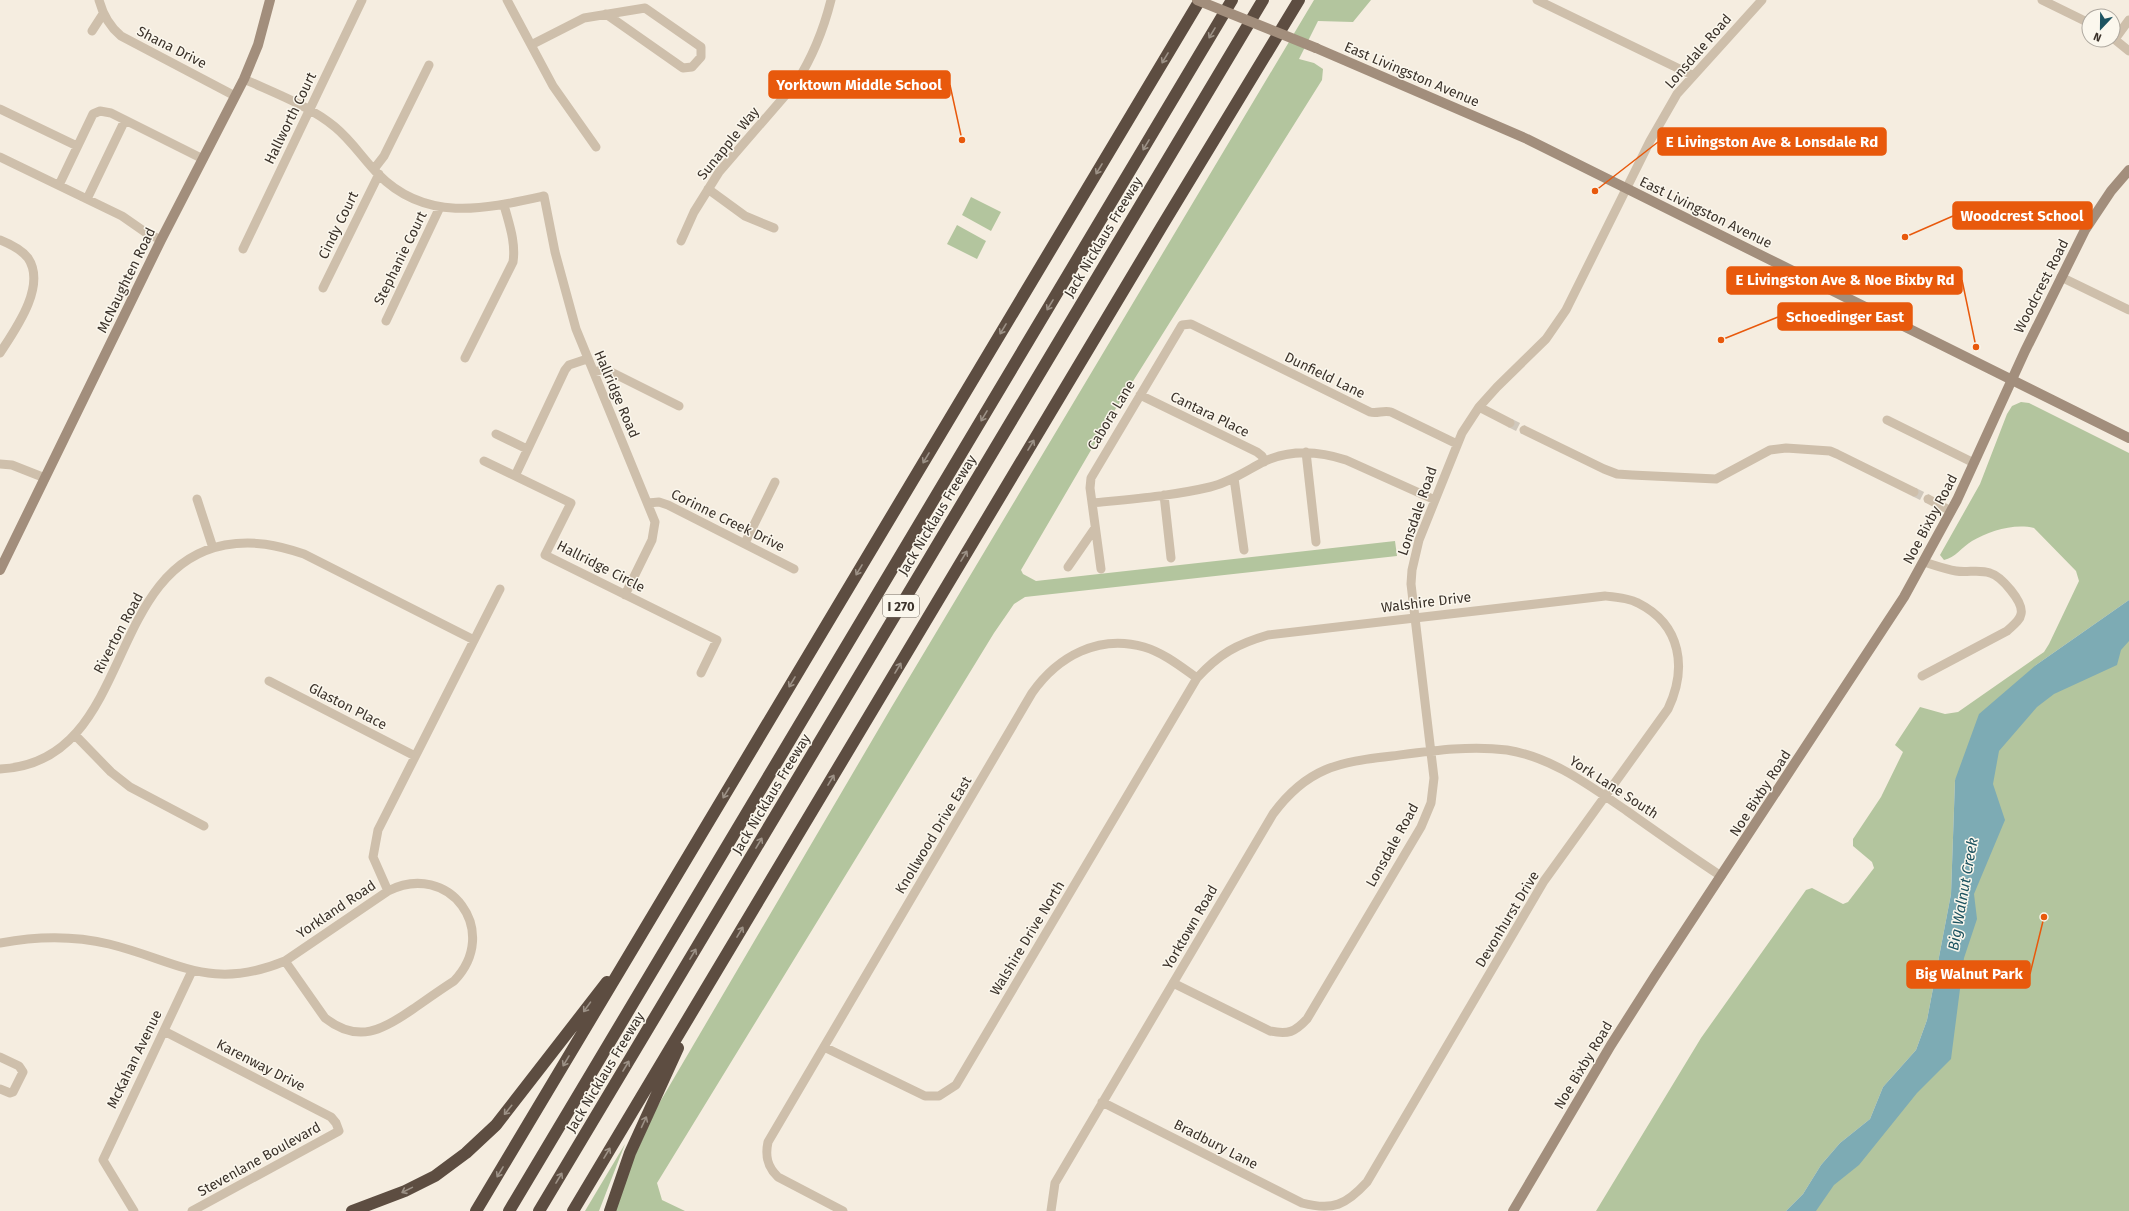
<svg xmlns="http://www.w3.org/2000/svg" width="2129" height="1211" viewBox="0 0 2129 1211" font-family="'Fira Sans',sans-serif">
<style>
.green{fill:#b3c59e}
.water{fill:#7dabb4}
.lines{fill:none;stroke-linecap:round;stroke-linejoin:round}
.street-tunnel{stroke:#d0c8bc;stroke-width:9;stroke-dasharray:9 4.5;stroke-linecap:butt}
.street{stroke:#cebfab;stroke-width:9}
.secondary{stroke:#a28e7c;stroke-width:10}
.highway{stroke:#5d4d41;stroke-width:12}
.secondary-bridge{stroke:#a28e7c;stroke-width:10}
.oneway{stroke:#9c9186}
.labels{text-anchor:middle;stroke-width:3;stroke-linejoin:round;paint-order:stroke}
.shield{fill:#fbf7ed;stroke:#756d64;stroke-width:1}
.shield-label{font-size:13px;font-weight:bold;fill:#3b322a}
.street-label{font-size:14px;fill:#3b322a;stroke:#fbf7ed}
.water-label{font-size:15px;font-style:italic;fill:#1d5360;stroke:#fbf7ed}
.leader{fill:none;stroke:#e8590c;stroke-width:1.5}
.callout-dot{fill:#e8590c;stroke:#fbf7ed;stroke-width:1.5}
.callout{fill:#e8590c;stroke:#e8590c;stroke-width:1.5}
.callout-label{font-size:15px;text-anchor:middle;font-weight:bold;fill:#fff}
</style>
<rect width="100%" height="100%" fill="#f5ede0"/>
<path class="green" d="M1314,0H1371L1353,22L1318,21L1299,59L1314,63L1323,69L1322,80L1108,421L1021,570L1023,574L1036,581L1395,541L1397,556L1025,597L1014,604L994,633L657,1183L662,1200L685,1211H610L657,1107L891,708Z
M971,197L1001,212L991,231L962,215Z
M957,225L986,241L977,259L947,244Z
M2021,402L2029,403L2129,453V600L2036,665L1955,780L1951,894L1927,1020L1916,1050L1883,1087L1870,1119L1840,1143L1821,1165L1803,1194L1786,1211H1596L1701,1038L1806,890L1812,888L1843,904L1848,902L1874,868L1872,862L1853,846V839L1881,797L1903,752L1895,745L1920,707L1945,714L1958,712L2044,652L2049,644L2079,581L2076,571L2034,528C2014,523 1989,531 1972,541C1962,547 1955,558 1944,560L1940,555L1980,484L2007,414L2012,406Z
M2129,633V1211H1807L1911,1090L2005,715Z
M625,1144L599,1211H585Z"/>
<path class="water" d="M2129,600V641L2121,650L2117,665L2054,694L2037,707L1999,751L1993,784L2005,820L1974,894L1977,919L1964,958L1951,1059L1917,1093L1859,1165L1834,1185L1816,1211H1786L1803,1194L1821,1165L1840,1143L1870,1119L1883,1087L1916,1050L1927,1020L1951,894L1955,780L1979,714L2036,665Z"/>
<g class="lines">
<path class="street-tunnel" d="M1510,423L1524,430
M1914,492L1928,499"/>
<path class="street" d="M99,0C103,15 109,26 121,36L235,96
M507,0L553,86L596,147
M1537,0L1692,75
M2042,0L2089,23
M92,31L103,14
M2113,38L2129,51
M2115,39L2129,20
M531,45L584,18L645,8L701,47V57L692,67L683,68L606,14
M244,79C272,92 312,107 335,127C352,141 363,159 378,174C426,223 485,209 544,196L555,252L576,329L655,522L652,540L625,595
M0,109L77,146
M0,157L122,216L145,232L161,240
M374,169L384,156L429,65
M59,185L93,114L100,111L111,113L203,159
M708,189L745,216L774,228
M87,199L125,120
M0,240C10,244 21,249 28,258C47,286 15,330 0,353
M681,241L694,212L719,172L796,83C812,58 824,28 831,0
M243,249L362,0
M2061,277L2129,310
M323,288L379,174
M386,321L440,207
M465,358L513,262C516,242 509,224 504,205
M594,372L605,369L679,406
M1140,395L1257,452L1262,456L1264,462
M1479,407L1510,423
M1887,420L1974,463
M1524,430L1604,469L1617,474L1632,475L1716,479L1770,450L1786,448L1830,451L1837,454L1914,492
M496,434L527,449
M1306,452L1316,542
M484,461L571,503L545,555L717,640L701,673
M0,464L12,465L45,478
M515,476L565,370L569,365L587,359
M1234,478L1244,550
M1164,495L1171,558
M197,499L213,548
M1928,499L1951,511
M648,503L659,502L668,505L794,569
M1092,503C1132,499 1172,496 1210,487C1230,482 1246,471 1263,462C1290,449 1319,451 1346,460L1435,500
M745,543L775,482
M1068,567L1095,528
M1101,569L1090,488L1091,478L1182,325L1191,324L1370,412C1377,414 1383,410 1391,412L1457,444
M1922,676L2007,631C2012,626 2020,621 2021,614C2024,602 2001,576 1990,573C1979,569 1967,573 1956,571C1945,569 1934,565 1924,562
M269,681L415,756
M75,735L111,772L130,787L204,826
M0,769C134,763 103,568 225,545C254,540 277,545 304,554L474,640
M388,891L373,857L378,830L500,589
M0,943C37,936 72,935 109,944C178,961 210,992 285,961L388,891C449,860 502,931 454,981C440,990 426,1000 413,1009C383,1030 358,1044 325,1018L285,961
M1173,983L1270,1031C1288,1035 1295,1032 1307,1019L1421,827L1431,803L1434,778L1411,584L1412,570L1419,540L1462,433L1479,407L1497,387L1546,339L1566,310L1650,141L1677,94L1762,0
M164,1031L331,1117L336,1123L339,1131L192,1211
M824,1047L925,1096H939L956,1085L1197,678C1219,654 1237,644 1268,635L1605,596C1616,597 1629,598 1638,603C1682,625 1687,669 1668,709L1544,881L1367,1182C1346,1205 1333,1211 1302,1203L1102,1102
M0,1057L19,1066L23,1072L13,1092L10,1093L0,1089
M134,1211L103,1160L192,971
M843,1211L778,1177C767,1167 765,1156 768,1142L1032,693C1058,656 1099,634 1144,647C1164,653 1180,666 1197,678
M1051,1211L1055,1183L1273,814C1307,768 1338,762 1392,756C1430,751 1469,745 1507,750C1552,757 1590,786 1627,811C1658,833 1689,855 1721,876"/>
<path class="secondary" d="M1316,48L1527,139L2129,438
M0,570L161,240L244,79L258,45L270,0
M1513,1211L1611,1045L1655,976L1904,597L1957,500L2025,351L2085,230L2111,191L2129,170"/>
<path class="highway" d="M352,1211L405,1191L435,1176L466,1153L496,1125L607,982
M476,1211L1200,0
M509,1211L1232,0
M539,1211L1263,0
M573,1211L1162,226L1299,0
M610,1211L630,1153L678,1048"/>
<path class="secondary-bridge" d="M1197,0L1316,48"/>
</g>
<defs><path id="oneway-shaft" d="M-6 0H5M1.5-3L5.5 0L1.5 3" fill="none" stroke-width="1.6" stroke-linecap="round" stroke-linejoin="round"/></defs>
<g class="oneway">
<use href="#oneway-shaft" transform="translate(1212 33) rotate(121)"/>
<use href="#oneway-shaft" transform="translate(1165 58) rotate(121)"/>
<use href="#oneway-shaft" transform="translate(1146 145) rotate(121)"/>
<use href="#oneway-shaft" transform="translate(1099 169) rotate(121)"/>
<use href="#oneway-shaft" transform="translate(1050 305) rotate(121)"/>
<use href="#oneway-shaft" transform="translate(1003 329) rotate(121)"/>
<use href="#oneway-shaft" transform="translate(984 416) rotate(121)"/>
<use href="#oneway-shaft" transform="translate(1031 445) rotate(-59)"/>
<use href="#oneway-shaft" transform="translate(926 458) rotate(121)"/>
<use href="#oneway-shaft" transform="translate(964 556) rotate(-59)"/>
<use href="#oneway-shaft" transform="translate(859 570) rotate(121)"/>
<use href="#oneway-shaft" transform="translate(898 668) rotate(-59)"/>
<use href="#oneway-shaft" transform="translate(792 682) rotate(121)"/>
<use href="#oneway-shaft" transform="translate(831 780) rotate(-59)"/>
<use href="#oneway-shaft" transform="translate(726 793) rotate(121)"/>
<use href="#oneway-shaft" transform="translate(759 843) rotate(-59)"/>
<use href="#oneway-shaft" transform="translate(740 932) rotate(-59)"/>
<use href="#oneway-shaft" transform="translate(693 954) rotate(-59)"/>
<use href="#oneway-shaft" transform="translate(587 1007) rotate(126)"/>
<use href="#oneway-shaft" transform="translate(566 1061) rotate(121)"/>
<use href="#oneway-shaft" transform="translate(626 1066) rotate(-59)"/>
<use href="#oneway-shaft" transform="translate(508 1110) rotate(129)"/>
<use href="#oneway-shaft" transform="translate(644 1122) rotate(-65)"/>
<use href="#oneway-shaft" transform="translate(607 1153) rotate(-59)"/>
<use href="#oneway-shaft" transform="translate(500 1172) rotate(121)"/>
<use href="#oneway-shaft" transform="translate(559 1178) rotate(-59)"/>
<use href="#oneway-shaft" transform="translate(407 1190) rotate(154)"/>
</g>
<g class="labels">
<rect class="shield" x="883" y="595" width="36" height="22" rx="3"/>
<g class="shield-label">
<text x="901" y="611">I 270</text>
</g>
<g class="street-label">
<text transform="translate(172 47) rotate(27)" y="5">Shana Drive</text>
<text transform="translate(1698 51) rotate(-49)" y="5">Lonsdale Road</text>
<text transform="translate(1412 74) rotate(23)" y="5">East Livingston Avenue</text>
<text transform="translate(290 118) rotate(-64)" y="5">Hallworth Court</text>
<text transform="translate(728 143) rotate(-51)" y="5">Sunapple Way</text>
<text transform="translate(1706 212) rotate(26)" y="5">East Livingston Avenue</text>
<text transform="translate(338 225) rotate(-64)" y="5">Cindy Court</text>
<text transform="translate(1103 237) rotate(-59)" y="5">Jack Nicklaus Freeway</text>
<text transform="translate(400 258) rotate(-64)" y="5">Stephanie Court</text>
<text transform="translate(126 280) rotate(-64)" y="5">McNaughten Road</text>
<text transform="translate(2041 286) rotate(-63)" y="5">Woodcrest Road</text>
<text transform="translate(1325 375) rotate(26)" y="5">Dunfield Lane</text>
<text transform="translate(617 394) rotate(67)" y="5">Hallridge Road</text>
<text transform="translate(1210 414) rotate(26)" y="5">Cantara Place</text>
<text transform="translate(1111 415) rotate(-59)" y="5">Cabora Lane</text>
<text transform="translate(1417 511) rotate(-71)" y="5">Lonsdale Road</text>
<text transform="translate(937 515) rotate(-59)" y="5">Jack Nicklaus Freeway</text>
<text transform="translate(1930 519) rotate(-62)" y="5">Noe Bixby Road</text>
<text transform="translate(728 520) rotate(26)" y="5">Corinne Creek Drive</text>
<text transform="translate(601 566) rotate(27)" y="5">Hallridge Circle</text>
<text transform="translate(1426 602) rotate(-7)" y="5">Walshire Drive</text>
<text transform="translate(118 633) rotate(-62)" y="5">Riverton Road</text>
<text transform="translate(348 706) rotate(27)" y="5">Glaston Place</text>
<text transform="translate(1614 787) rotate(33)" y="5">York Lane South</text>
<text transform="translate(1760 793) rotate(-57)" y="5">Noe Bixby Road</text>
<text transform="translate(771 794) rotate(-59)" y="5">Jack Nicklaus Freeway</text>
<text transform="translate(933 835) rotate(-59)" y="5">Knollwood Drive East</text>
<text transform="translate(1392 845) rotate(-61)" y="5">Lonsdale Road</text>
<text transform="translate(336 909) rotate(-34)" y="5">Yorkland Road</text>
<text transform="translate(1507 919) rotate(-59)" y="5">Devonhurst Drive</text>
<text transform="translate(1190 927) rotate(-60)" y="5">Yorktown Road</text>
<text transform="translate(1027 938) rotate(-59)" y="5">Walshire Drive North</text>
<text transform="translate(134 1059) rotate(-64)" y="5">McKahan Avenue</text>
<text transform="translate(261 1065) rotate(27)" y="5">Karenway Drive</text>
<text transform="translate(1583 1065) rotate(-59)" y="5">Noe Bixby Road</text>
<text transform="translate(605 1072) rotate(-59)" y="5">Jack Nicklaus Freeway</text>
<text transform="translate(1216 1144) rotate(27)" y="5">Bradbury Lane</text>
<text transform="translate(259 1159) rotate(-29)" y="5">Stevenlane Boulevard</text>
</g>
<g class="water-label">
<text transform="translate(1963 894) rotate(-80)" y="5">Big Walnut Creek</text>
</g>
</g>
<path class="leader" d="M962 140L950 85M1595 191L1658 142M1905 237L1953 216M1976 347L1962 280M1721 340L1778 317M2044 917L2030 974"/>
<g class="callout-dot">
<circle cx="962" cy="140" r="4"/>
<circle cx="1595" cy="191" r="4"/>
<circle cx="1905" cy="237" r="4"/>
<circle cx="1976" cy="347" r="4"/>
<circle cx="1721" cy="340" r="4"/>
<circle cx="2044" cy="917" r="4"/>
</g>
<g class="callout">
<rect x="769" y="71" width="181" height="27" rx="4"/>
<rect x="1658" y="128" width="228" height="27" rx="4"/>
<rect x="1953" y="202" width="139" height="27" rx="4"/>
<rect x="1727" y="267" width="235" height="27" rx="4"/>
<rect x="1778" y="303" width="134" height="27" rx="4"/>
<rect x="1907" y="961" width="123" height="27" rx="4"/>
</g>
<g class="callout-label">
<text x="859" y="90">Yorktown Middle School</text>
<text x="1772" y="147">E Livingston Ave &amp; Lonsdale Rd</text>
<text x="2022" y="221">Woodcrest School</text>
<text x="1845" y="285">E Livingston Ave &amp; Noe Bixby Rd</text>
<text x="1845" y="322">Schoedinger East</text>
<text x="1969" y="979">Big Walnut Park</text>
</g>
<g transform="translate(2101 28) rotate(202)"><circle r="19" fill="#fbf7ed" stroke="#aea89f"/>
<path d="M0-3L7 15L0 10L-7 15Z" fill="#1d5360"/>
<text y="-6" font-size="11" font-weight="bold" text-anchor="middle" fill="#3b322a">N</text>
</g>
</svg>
